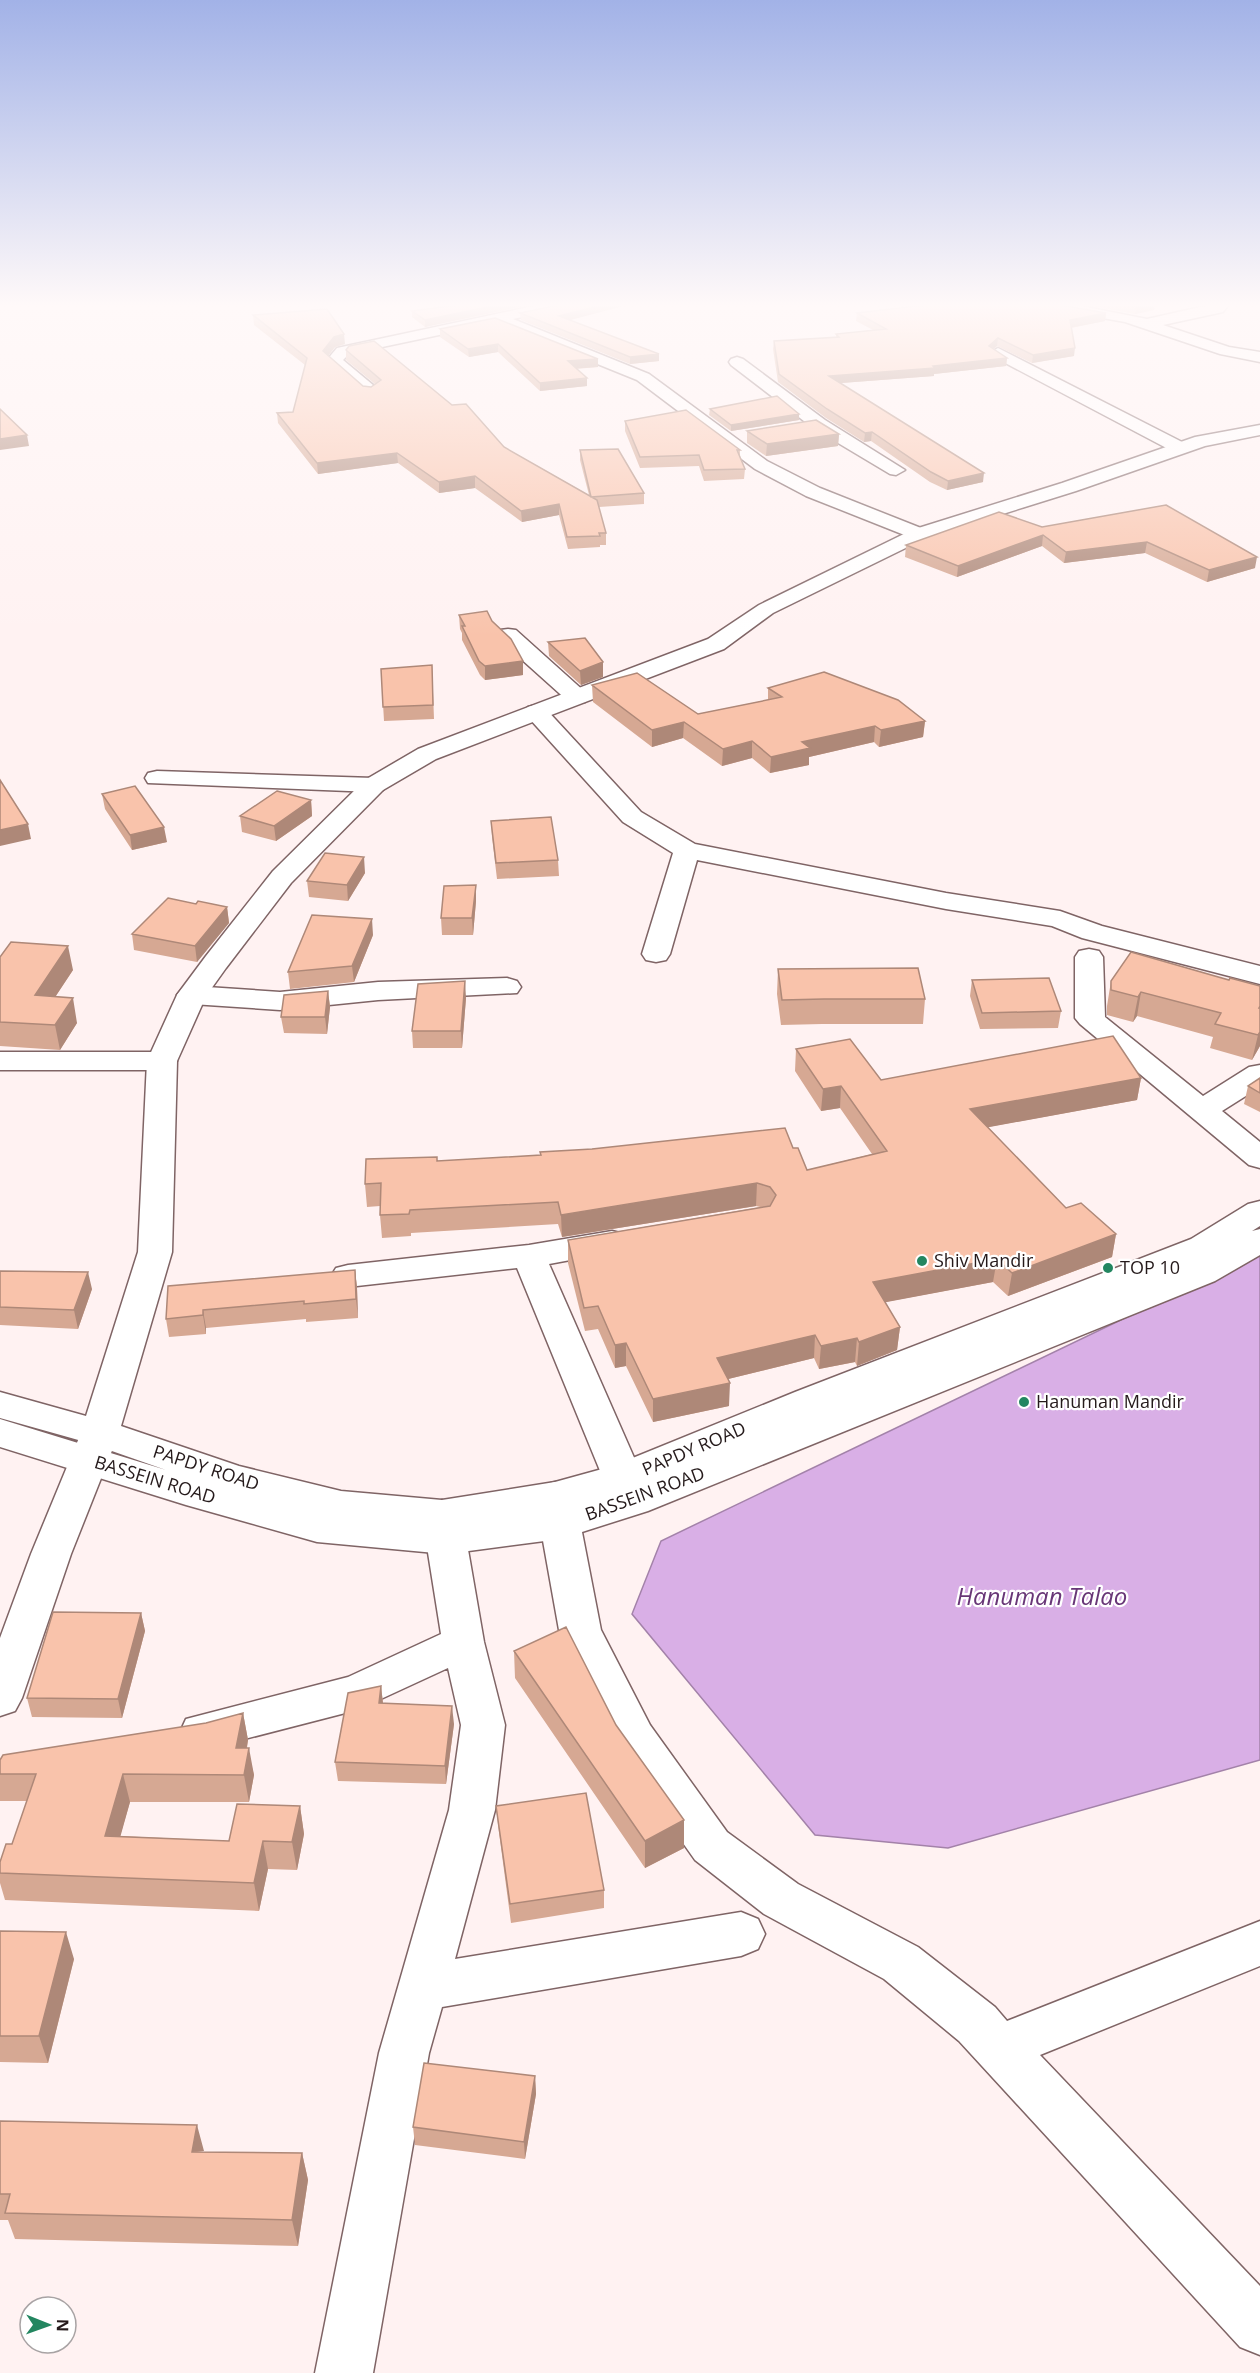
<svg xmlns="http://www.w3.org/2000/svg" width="1260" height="2373" viewBox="0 0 1260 2373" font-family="'Open Sans',sans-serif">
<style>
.water{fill:#d9afe6;stroke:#a382a9;stroke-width:1.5}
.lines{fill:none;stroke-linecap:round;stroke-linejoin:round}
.minor-casing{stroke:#7f6465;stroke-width:3}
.major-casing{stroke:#7f6465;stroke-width:3}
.minor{fill:#fff;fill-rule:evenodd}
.major{fill:#fff;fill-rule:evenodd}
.wall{fill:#d6a893}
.shaded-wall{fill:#ae8878}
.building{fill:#f9c3ab;stroke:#ae8878;stroke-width:1.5}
.poi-dot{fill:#238660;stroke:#fff;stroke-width:2}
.labels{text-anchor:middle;stroke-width:4.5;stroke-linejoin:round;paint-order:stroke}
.poi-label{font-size:18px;fill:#251a1b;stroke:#fff;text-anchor:start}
.street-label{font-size:18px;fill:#251a1b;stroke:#fff}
.near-water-label{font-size:24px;font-style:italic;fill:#683677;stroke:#fff}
</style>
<rect width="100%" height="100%" fill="#fff2f2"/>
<path class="water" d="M1260,1253V1760L948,1848L815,1835L632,1614L661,1541Z"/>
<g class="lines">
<defs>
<path id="minor" d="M543,304H570L568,307L513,319L649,374L767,461L820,488L926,530L929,534L926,538H912L806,496L755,469L637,380L496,323L349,354L343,360L379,390L371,395L365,394L326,361L337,348Z
M1039,304H1071L1147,319L1214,304H1229L1223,312L1163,325L1229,347L1260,352V362L1220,354L1125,322L1046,308Z
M998,348L1186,444L1189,448L1186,452H1174L992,356L990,353Z
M737,357L743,359L825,420L905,470L896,475L890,474L813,428L731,365L729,362L731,359Z
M508,629L516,630L585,692L588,697L585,702H569L500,640L497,635L500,630Z
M536,705L544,707L641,812L695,844L946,893L1060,911L1102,926L1260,966V984L1082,938L1052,926L946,909L697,860L670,954L666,960L656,962L646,960L642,954L673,853L623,822L528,717L524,712L528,707Z
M157,771L374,778L383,780L386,785L383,790L374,792L148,783L145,778L148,773Z
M1089,949L1099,951L1103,957L1105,1017L1203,1096L1249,1067L1260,1065V1087L1222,1111L1260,1142V1168L1249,1165L1080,1024L1075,1018V957L1079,951Z
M507,978L517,981L521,987L517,993L378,1000L280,1010L192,1004L182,1001L177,995L182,989L192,986L280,992L378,982Z
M0,1052H162L173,1055L177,1061L173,1067L162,1070H0Z
M612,1231L624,1234L629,1242L624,1250L549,1264L643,1478L637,1488L623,1492L609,1488L603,1478L517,1268L348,1287L336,1284L331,1276L336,1268L348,1265L529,1245Z
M100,1419L113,1423L119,1433L71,1554L22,1698L15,1711L0,1716V1638L31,1554L81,1433L87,1423Z
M555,1482L569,1486L575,1496L601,1630L650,1725L727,1832L798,1884L918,1947L995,2007L1007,2021L1260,1921V1966L1040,2055L1260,2286V2355L1240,2347L959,2041L884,1979L764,1914L695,1860L618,1751L559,1630L535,1496L541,1486Z
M442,1500L456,1505L462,1515L484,1642L505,1725L495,1810L455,1959L741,1912L758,1919L765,1934L758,1949L741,1956L442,2007L429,2053L373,2373H315L379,2053L449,1810L461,1725L448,1668L357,1710L202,1750L186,1745L180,1732L186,1719L348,1677L441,1634L422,1515L428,1505Z"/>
<path id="major" d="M1260,425V435L1205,446L1076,491L926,538L773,613L724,649L436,759L383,790L291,883L226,968L206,996L177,1061L172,1252L121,1426L239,1466L341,1491L442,1500L555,1482L613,1466L795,1392L1191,1239L1248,1204L1260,1201V1226L1252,1231L1260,1229V1255L1215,1281L648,1511L560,1539L446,1554L317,1542L186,1505L0,1447V1419L166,1470L89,1443L0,1418V1392L86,1416L138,1252L147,1061L177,995L206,956L273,871L365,780L418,749L708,639L759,605L912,530L1062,483L1195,437Z"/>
</defs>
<use href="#minor" class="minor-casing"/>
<use href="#major" class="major-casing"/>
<use href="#minor" class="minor"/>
<use href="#major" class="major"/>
</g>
<path class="wall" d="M465,304H533L425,327L412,317V311Z
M563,304H631L569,320L659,354V361L630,364L521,320L520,313Z
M917,304H1054L1106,313L1105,321L1071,328L1074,356L1032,363L997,346L994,349L1007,358L1006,366L934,374V376L841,383L983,482L947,490L930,482L871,441L864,442L826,418L778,382L773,349L774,341L836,337V334L873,330L856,321L857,313L916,306Z
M1081,304H1155L1154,310L1135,314Z
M253,315L345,344L335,347L328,356L363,386L371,387L375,384L346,360V350L504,447L589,495L580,460V450L644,493V504L599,507L606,533V545H600V547L568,549L559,515L522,522L475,488L439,493L398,463L318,474L278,423L277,413L293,412L305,365L254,325Z
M440,329L598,367L576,369L587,386L540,391L498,352L469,357L440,337Z
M710,409L799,420L731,431L709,415Z
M625,421L740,450V456L745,469L744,479L704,481L699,466L640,468L625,431Z
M747,431L839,434L838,446L766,456L747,443Z
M1166,505L1255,568L1207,582L1145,553L1064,563L1042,546L957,577L905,557L906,545L1042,527Z
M459,615L492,621L523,661V675L485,680L480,675L462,640V633L460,629Z
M548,642L603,662V677L581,685L549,656Z
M432,665L434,719L384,721L381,669Z
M592,685L698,714L768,700V688L925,721L923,737L879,747L874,742L809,757V765L770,773L752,758L722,766L683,738L652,747L593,702Z
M102,794L167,842L132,850L105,809Z
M311,800L312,816L276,841L242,832L240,816Z
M491,821L558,860L559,876L497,879L492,837Z
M365,873L348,901L309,897L307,881Z
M476,901L473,935H442L441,918Z
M227,907L229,923L197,962L134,950L132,934Z
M373,935L354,982L290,989L288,972Z
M0,957L73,970L55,997L77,1023L60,1050L0,1046Z
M778,969L925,999L923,1024H822L781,1025L777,994Z
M972,980L1061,1011L1058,1028L980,1029L970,996Z
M1229,980L1260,986V1046L1252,1060L1210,1048L1213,1037L1137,1016L1133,1022L1107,1015V1006L1111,981Z
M328,991L330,1007L327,1034L284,1033L281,1017Z
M466,998L462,1048H413L412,1031Z
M796,1049L881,1080L1141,1078L1137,1100L988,1127L1066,1208L1116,1234L1112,1257L1008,1296L993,1282L885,1302L900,1327L897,1350L857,1366L855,1362L819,1369L814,1358L728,1379L729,1406L653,1422L626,1366L615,1368L598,1329L585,1331L568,1263V1240L760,1207L756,1206L562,1237L558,1224L411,1233V1236L382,1238L380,1215V1206L367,1207L365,1184L438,1161L793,1148L807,1170L872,1154L840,1108L821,1111L795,1071Z
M1260,1078V1112L1244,1104L1248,1086Z
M355,1270L357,1288L358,1318L306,1322V1319L206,1328V1334L169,1337L166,1319Z
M0,1271L92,1289L78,1329L0,1325Z
M141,1613L145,1631L122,1718L32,1717L27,1698Z
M514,1651L616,1725L684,1848L645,1868L515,1678Z
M381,1686L383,1703L454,1724L446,1784L338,1781L335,1762Z
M243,1713L248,1740L247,1748L254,1775L249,1802H130L120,1836L229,1841L300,1806L304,1834L297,1870L268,1869L259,1911L5,1900L0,1883V1862L12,1844L27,1801H0V1760L206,1723Z
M496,1806L604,1890V1908L511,1923L498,1825Z
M0,1931L74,1959L48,2063L0,2062Z
M535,2076L536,2094L525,2159L415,2145L413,2127Z
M0,2121L204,2152L302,2153L308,2180L298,2246L15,2239L8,2220H0Z"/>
<path class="shaded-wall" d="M502,304H533L425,327V320Z
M606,304H631L559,323V316Z
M1149,304H1155L1154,310L1135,314L1136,306Z
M1106,313L1105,321L1069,328L1070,320Z
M344,334L345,344L335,347L324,361L323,351L334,337Z
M998,338L997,346L988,354L989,346Z
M498,344V352L469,357L468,349Z
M1075,348L1074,356L1032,363L1033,355Z
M659,354V361L630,364V357Z
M1007,358L1006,366L934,374V376L828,384L829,376L933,366Z
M598,359V367L568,369V361Z
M587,378V386L540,391V383Z
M799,414V420L731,431V425Z
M872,432L871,441L864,442L865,433Z
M839,434L838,446L766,456L767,444Z
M27,435L29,446L0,450V439Z
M397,453L398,463L318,474L317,463Z
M984,473L983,482L947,490L948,481Z
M475,476V488L439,493V482Z
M559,504V515L522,522L521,511Z
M1043,535L1042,546L957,577L958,566Z
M1147,542L1145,553L1064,563L1066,552Z
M1257,557L1255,568L1207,582L1209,570Z
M523,661V675L485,680V666Z
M603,662V677L581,685L580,671Z
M925,721L923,737L879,747L881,730Z
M684,722L683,738L652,747V730Z
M875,726L874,742L809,757V765L770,773L771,757L802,742Z
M752,741V758L722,766L723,749Z
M311,800L312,816L276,841L274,826Z
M28,824L31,839L0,846V830Z
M164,827L167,842L132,850L130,835Z
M364,857L365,873L348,901L347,885Z
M476,885V901L473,935L472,918Z
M227,907L229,923L197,962L195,946Z
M372,919L373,935L354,982L352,966Z
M68,946L73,970L40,1020L35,995Z
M465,981L466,998L462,1048L461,1031Z
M328,991L330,1007L327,1034L325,1017Z
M1141,992L1137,1016L1133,1022L1138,997Z
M73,998L77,1023L60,1050L55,1025Z
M1260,1032V1046L1252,1060L1258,1035Z
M1141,1078L1137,1100L968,1131L970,1109Z
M841,1086L840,1108L821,1111L823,1089Z
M757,1183L756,1206L562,1237L561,1215Z
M1116,1234L1112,1257L1008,1296L1012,1273Z
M997,1259L993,1282L871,1305L873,1282Z
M355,1270L357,1288L358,1318L356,1299Z
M88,1272L92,1289L78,1329L74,1310Z
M203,1310L206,1328V1334L203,1315Z
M900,1327L897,1350L857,1366L859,1342Z
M815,1335L814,1358L716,1382L717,1358Z
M857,1338L855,1362L819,1369L821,1346Z
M626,1343V1366L615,1368V1345Z
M730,1383L729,1406L653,1422V1399Z
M141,1613L145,1631L122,1718L118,1699Z
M381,1686L383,1704L379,1703Z
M452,1706L454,1724L446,1784L445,1766Z
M243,1713L248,1740L242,1775L236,1748Z
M249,1748L254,1775L249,1802L244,1775Z
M123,1774L130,1802L113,1863L105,1836Z
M300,1806L304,1834L297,1870L292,1842Z
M684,1820V1848L645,1868V1841Z
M263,1841L268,1869L259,1911L254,1883Z
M66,1932L74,1959L48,2063L39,2036Z
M535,2076L536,2094L525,2159L524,2142Z
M197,2125L204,2151L192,2152Z
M302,2153L308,2180L298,2246L292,2220Z"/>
<path class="building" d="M465,304H502L425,320L412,311Z
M563,304H606L559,316L659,354L630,357L520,313Z
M923,304H1054L1106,313L1070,320L1075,348L1033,355L998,338L989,346L1007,358L933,366L935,368L829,376L984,473L948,481L931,472L872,432L865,433L827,409L779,374L774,341L839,337L836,334L886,329L857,313L925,305Z
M1122,304H1149L1136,306Z
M327,309L344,334L334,337L323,351L363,386L371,387L381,380L346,350L349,346L374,341L452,405L466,404L504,447L597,500L606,533H599L600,536L567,537L559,504L521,511L475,476L439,482L397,453L317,463L277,413L293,412L307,358L253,315Z
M495,318L598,359L568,361L587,378L540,383L498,344L468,349L440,329Z
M777,396L799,414L731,425L710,409Z
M0,409L27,435L0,439Z
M686,410L740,450H737L745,469L704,470L699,455L640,457L625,421Z
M816,420L839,434L767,444L747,431Z
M618,449L644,493L591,497L580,450Z
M1166,505L1257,557L1209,570L1147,542L1066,552L1043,535L958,566L906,545L999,512L1042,527Z
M487,611L492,621L511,639L523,661L485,666L479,661L462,626H465L459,615Z
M585,638L603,662L580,671L548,642Z
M432,665L433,705L383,707L381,669Z
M824,672L898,700L925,721L881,730L875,726L802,742L810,748L771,757L752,741L723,749L684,722L652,730L592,685L637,673L698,714L782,697L768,688Z
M0,780L28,824L0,830Z
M135,786L164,827L130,835L102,794Z
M277,791L311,800L274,826L240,816Z
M551,817L558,860L496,863L491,821Z
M325,853L364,857L347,885L307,881Z
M476,885L472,918H441L444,886Z
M168,898L196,904L198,901L227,907L195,946L132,934Z
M312,915L372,919L352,966L288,972Z
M11,942L68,946L35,995L73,998L55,1025L0,1022V957Z
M1131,952L1229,980L1230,978L1260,986V1006L1259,1008H1260V1032L1258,1035L1215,1024L1221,1013L1141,992L1138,997L1111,990V981Z
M918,968L925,999H824L782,1000L778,969Z
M1049,978L1061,1011L982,1013L972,980Z
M465,981L461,1031H412L418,984Z
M328,991L325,1017H281L284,995Z
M1113,1036L1141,1078L970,1109L1066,1208L1081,1203L1116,1234L1012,1273L997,1259L873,1282L900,1327L859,1342L857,1338L821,1346L815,1335L717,1358L730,1383L653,1399L626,1343L615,1345L598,1306L584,1308L568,1240L770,1206L776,1195L770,1187L757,1183L561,1215L558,1202L410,1210L409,1214L380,1215L381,1183L365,1184L366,1159L437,1157V1161L541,1155L540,1152L592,1149L785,1128L793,1148H798L807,1170L887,1151L841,1086L823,1089L796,1049L850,1039L881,1080Z
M1260,1078V1093L1248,1086Z
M355,1270L356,1299L304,1304V1301L203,1310V1315L166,1319L168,1286Z
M0,1271L88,1272L74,1310L0,1307Z
M53,1612L141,1613L118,1699L27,1698Z
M566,1627L616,1725L684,1820L645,1841L514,1651Z
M381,1686L379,1703L452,1706L445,1766L335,1762L348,1693Z
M243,1713L236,1748H249L244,1775L123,1774L105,1836L229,1841L237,1804L300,1806L292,1842L263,1841L254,1883L0,1873V1862L6,1844H12L36,1774H0V1760L3,1755L206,1723Z
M586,1793L604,1890L510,1904L496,1806Z
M0,1931L66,1932L39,2036H0Z
M424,2063L535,2076L524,2142L413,2127Z
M0,2121L197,2125L192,2152L302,2153L292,2220L5,2213L10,2194H0Z"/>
<linearGradient id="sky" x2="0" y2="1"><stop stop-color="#a2b2e7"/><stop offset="0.48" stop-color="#fff9f9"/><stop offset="1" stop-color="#fff9f9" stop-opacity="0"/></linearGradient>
<rect width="1260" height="636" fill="url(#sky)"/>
<g class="poi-dot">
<circle cx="922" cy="1261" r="6"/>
<circle cx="1108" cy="1268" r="6"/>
<circle cx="1024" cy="1402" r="6"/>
</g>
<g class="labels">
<g class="poi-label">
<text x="934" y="1267">Shiv Mandir</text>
<text x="1120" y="1274">TOP 10</text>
<text x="1036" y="1408">Hanuman Mandir</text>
</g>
<g class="street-label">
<text transform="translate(694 1449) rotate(-23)" y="6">PAPDY ROAD</text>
<text transform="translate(206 1468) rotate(18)" y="6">PAPDY ROAD</text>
<text transform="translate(155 1480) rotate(17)" y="6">BASSEIN ROAD</text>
<text transform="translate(645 1494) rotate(-20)" y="6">BASSEIN ROAD</text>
</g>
<g class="near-water-label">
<text x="1042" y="1605">Hanuman Talao</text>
</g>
</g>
<g transform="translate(48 2325) rotate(91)"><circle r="28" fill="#ffffff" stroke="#a8a3a4" stroke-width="1.5"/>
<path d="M0-4.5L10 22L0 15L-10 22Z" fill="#238660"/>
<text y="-9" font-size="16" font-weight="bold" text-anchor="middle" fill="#251a1b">N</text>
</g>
</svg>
